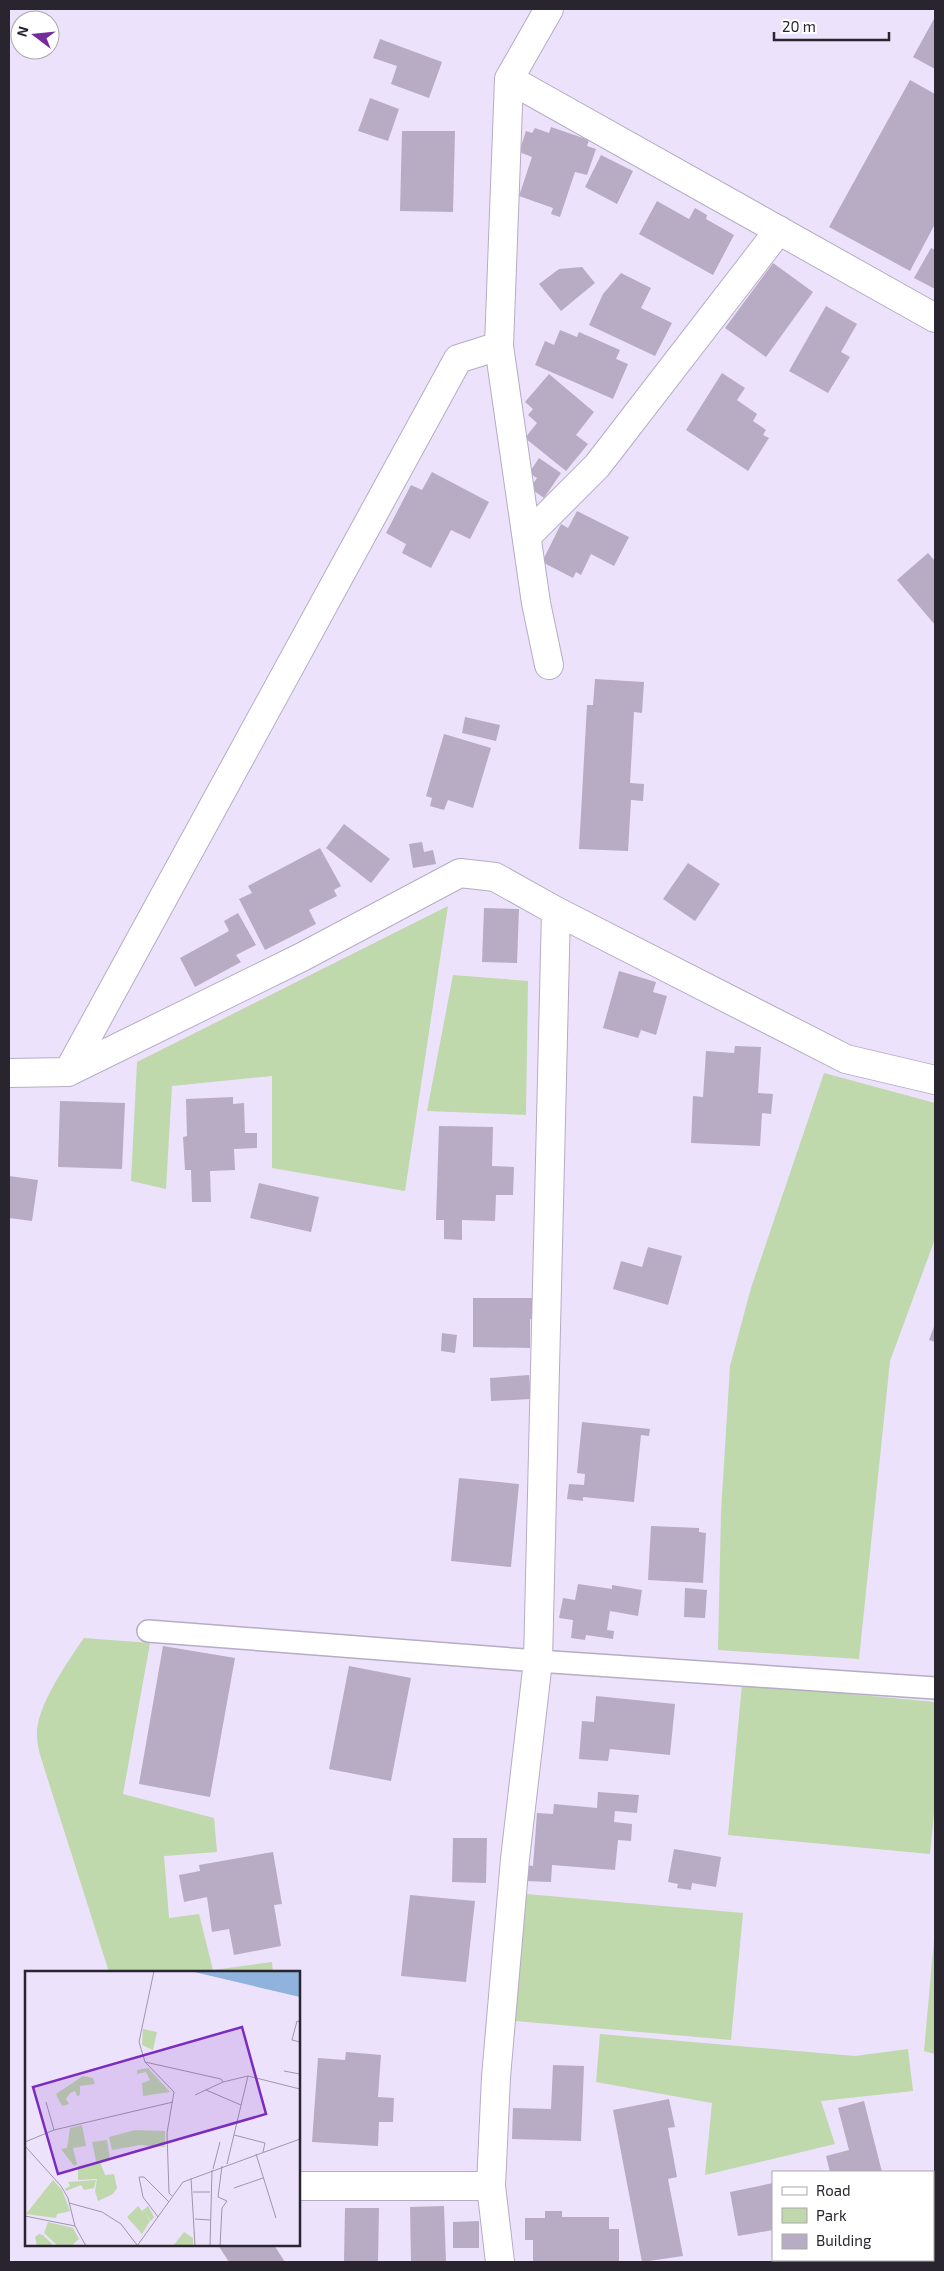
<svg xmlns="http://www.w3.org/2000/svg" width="944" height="2271" viewBox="0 0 944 2271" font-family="'Exo 2',sans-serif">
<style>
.green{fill:#bfd8ac}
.building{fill:#b8acc4}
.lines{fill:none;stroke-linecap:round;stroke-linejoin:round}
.service-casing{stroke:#b6acc4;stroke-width:24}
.minor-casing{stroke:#b6acc4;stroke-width:30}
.service{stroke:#fff;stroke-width:21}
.minor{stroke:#fff;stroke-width:28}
.inset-road{fill:none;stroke:#9f96a9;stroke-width:1}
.view{fill:#7b2cbf;fill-opacity:0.15;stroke:#7b2cbf;stroke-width:2.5}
.inset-edge{fill:none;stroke:#29252f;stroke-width:2.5}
</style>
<rect width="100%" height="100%" fill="#ede2fb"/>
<path class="green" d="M448,906L405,1191L272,1168V1076L172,1086L166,1189L131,1181L137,1062Z
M453,975L528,981L526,1115L427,1111Z
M824,1073L935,1103V1239L890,1361L859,1659L718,1650L721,1512L730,1366L751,1288Z
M84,1638L150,1643L123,1794L214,1818L217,1852L164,1856L169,1918L199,1914L213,1970L272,1962L273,1972H109L41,1758C39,1751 37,1743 37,1735C35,1709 69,1659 84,1638Z
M742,1684L935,1702V1802L930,1854L728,1835Z
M526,1894L743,1913L731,2040L515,2021Z
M935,1928V2054L924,2051Z
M600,2034L855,2056L908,2049L913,2091L821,2101L835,2144L705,2175L712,2103L596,2082Z"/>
<path class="building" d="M935,17V69L913,57Z
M380,39L442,62L429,98L391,84L397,66L373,58Z
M910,80L935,94V224L910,271L829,227Z
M370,98L399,109L388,141L358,131Z
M551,127L589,140L587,146L596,149L587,175L575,172L560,217L551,214L553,208L519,196L532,157L519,152L526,131L532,133L535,128L549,133Z
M402,131H455L453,212L400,211Z
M601,155L633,171L617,204L585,187Z
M657,201L689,219L695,208L707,215L706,219L734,235L713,275L639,234Z
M931,248L935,250V289L914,278Z
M773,263L813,292L766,357L725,328Z
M582,267L595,283L561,311L539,284L559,269Z
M621,273L651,288L641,308L672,323L655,356L589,325L603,294Z
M826,306L857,324L841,352L850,357L828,393L789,371Z
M560,330L577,337L579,332L620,350L616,359L628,364L613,399L535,365L545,341L554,345Z
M722,373L745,388L737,400L757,414L753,421L766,430L763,435L769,438L748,471L686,430Z
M549,374L594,412L576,435L588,444L566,471L525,438L537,423L528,415L533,409L525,402Z
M539,458L561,473L544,498L530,488L537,478L529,473Z
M432,472L489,502L470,539L451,530L431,568L402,553L406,544L386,533L411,485L422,490Z
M577,511L629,537L614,566L591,554L581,575L576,572L573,578L542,562L561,524L568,528Z
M928,553L935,561V625L897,580Z
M595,679L644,682L642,713L634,712L630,783L644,784L643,801L631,800L628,851L579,849L587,705H593Z
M465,717L500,725L496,741L462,733Z
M444,734L491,748L473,808L448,800L444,810L430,806L432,798L426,796Z
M344,824L390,859L371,883L326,848Z
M422,842L424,852L433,850L436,864L413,868L409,844Z
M320,848L341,886L334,890L337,896L309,910L316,924L265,950L239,899L252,893L248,886Z
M688,863L720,884L695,921L663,899Z
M484,908L519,909L517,963L482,962Z
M238,913L256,945L236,955L241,962L195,987L180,958L229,931L224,921Z
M619,971L656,982L653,992L667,996L656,1035L641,1030L638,1038L603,1028Z
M735,1046L761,1047L758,1093L773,1094L771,1114L762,1113L760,1146L691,1143L693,1096L703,1097L706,1051L734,1053Z
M233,1097V1104L244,1103L245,1133H257V1148L234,1149L235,1170L210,1171L211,1202H192L191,1170H185L183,1137L187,1136L186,1099Z
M60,1101L125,1103L122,1169L58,1167Z
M439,1126L493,1127L492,1166L514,1167L513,1195H496L495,1221L462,1220V1240L444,1239V1220H436Z
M9,1176L38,1180L32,1221L9,1218Z
M259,1183L319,1197L311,1232L250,1218Z
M648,1247L682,1256L668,1305L613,1289L621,1261L642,1267Z
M473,1298H534L535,1320L530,1319V1348L473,1347Z
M935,1324V1342L929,1340Z
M442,1333L457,1335L455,1353L441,1351Z
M529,1375L531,1399L491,1401L490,1378Z
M582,1422L650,1429L649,1436L641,1435L634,1502L583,1497V1501L567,1499L569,1484L584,1485L585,1474L577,1473Z
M459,1478L519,1484L511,1567L451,1561Z
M651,1526L699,1528V1532L706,1533L703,1583L648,1580Z
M578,1584L612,1589V1585L642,1590L638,1616L610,1611L607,1630L614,1631L613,1639L586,1635L585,1640L571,1638L573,1620L559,1618L563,1598L575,1600Z
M685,1588L707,1590L705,1618L684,1617Z
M163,1646L235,1658L210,1797L139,1784Z
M349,1666L411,1678L391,1781L329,1769Z
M596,1696L675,1704L670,1755L610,1749L608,1761L579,1759L582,1721L594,1722Z
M598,1792L639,1795L637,1813L615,1811L614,1822L632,1824L631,1841L618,1840L615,1870L552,1865L551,1882L525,1881L526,1865L533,1866L537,1813L553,1814L554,1804L597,1808Z
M453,1838H487L486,1883L452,1882Z
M674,1849L721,1857L716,1887L692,1883L691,1890L677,1888L678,1884L668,1882Z
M273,1852L282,1904L274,1905L281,1946L234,1955L229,1929L212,1932L207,1897L184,1902L179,1875L200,1871L199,1865Z
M410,1895L475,1901L466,1982L401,1976Z
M346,2052L381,2055L378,2097L394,2098L393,2122H379L378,2146L312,2142L318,2058L345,2060Z
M553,2065L584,2066L581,2141L512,2139L513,2108L551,2109Z
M669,2099L675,2127L668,2128L677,2177L668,2179L683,2256L642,2262L613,2110Z
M864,2101L882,2172H830L826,2156L849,2150L838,2108Z
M773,2183V2230L738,2236L730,2192Z
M444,2206L446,2262H411L410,2207Z
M345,2208H379L378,2261H344Z
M545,2211H562V2217H609V2229H619V2262H533V2240H525V2218H545Z
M479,2221V2248H453V2222Z
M933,2235H935V2262H908V2260H933Z
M218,2245H274L285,2262H229Z
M852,2260H891L892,2262H852Z"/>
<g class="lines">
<defs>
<path id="service" d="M148,1631L538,1661L935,1688"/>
<path id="minor" d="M509,79L549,9
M527,536L597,466L779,230
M549,665L536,603L499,346L509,79L935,318
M68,1072L458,359L499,346
M9,1073L68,1072L302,957L460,873L495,877L556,911L846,1059L935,1080
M299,2186H491
M500,2262L491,2186L496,2077L515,1859L538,1661L556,911"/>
</defs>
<use href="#service" class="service-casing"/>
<use href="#minor" class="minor-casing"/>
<use href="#service" class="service"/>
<use href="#minor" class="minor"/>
</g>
<g transform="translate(25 1971)">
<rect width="275" height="275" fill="#ede2fb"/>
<path d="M118,58L132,61L128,79L117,74ZM123,97L145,121L118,125L117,112L125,109L121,101L112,103V99ZM58,105L68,107L70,113L55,115V124L52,125L50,120L45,122L41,128L44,133L37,135L31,123ZM57,154L61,175L48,177L52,193L49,195L36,178L42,177L45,157ZM110,159L140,160V176L115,174L87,179L84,166ZM82,169L85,188L71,190L67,171ZM75,191L80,204L89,203L92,217L88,223L73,230L70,220L72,208L53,209V195ZM28,209L37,219L45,240L32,243L31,247L1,243ZM71,209L69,217L59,219L56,214L41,220L40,218L45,215L43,211ZM113,235L117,240L123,235L129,246L126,250L119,241L125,250L117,263L102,246ZM23,251L48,257L54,268L46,275H33L19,262ZM159,261L168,267V275H148ZM14,263L18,264L29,275H12L10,266Z" fill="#bfd8ac"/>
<path d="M165,0H275V26Z" fill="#8fb3dd"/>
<path class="inset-road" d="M129,0L114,71L120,91L149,121L142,162L144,222L147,225M275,51L272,50L267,69L275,71M120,91L196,108L198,111M259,100L275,103M223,105L275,118M181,119L216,134M170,124L198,111L223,105L202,193M21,131L29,159M209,164L240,172L238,181M0,171L29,159L148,131M0,175L36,215L43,227L50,255L61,275M231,183L251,247M188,198L195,171M166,207L170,275M209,217L238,207M168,221H185M44,232L77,241L96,253L112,274M0,245L50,255M133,246L118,226L114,206H119L144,231M170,248L185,249M112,275L158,211L275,168M185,275L187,199M195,275L197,237L202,230L193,226L197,195"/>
<path class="view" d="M217,56L241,143L33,203L8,116Z"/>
<rect width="275" height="275" class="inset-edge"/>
</g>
<rect width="944" height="2271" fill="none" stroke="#29252f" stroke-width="20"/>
<rect x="772" y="2171" width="162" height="90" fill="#ffffff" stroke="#a9a8ac"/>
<rect x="782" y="2187" width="25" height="8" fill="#ffffff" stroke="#a9a8ac"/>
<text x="816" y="2196" font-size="15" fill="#29252f">Road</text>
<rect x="782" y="2208" width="25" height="15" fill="#bfd8ac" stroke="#a9a8ac"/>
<text x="816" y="2221" font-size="15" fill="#29252f">Park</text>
<rect x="782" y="2234" width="25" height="15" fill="#b8acc4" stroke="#a9a8ac"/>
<text x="816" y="2246" font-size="15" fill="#29252f">Building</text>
<g transform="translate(35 35) rotate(286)"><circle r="24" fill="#ffffff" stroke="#a9a8ac"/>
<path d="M0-4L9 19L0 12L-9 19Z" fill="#732ca0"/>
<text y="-8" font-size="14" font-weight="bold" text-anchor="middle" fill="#29252f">N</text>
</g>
<path d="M774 32v8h115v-8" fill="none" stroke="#29252f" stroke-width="2.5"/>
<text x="782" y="32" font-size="15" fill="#29252f" stroke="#ffffff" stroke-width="4" paint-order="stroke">20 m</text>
</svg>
